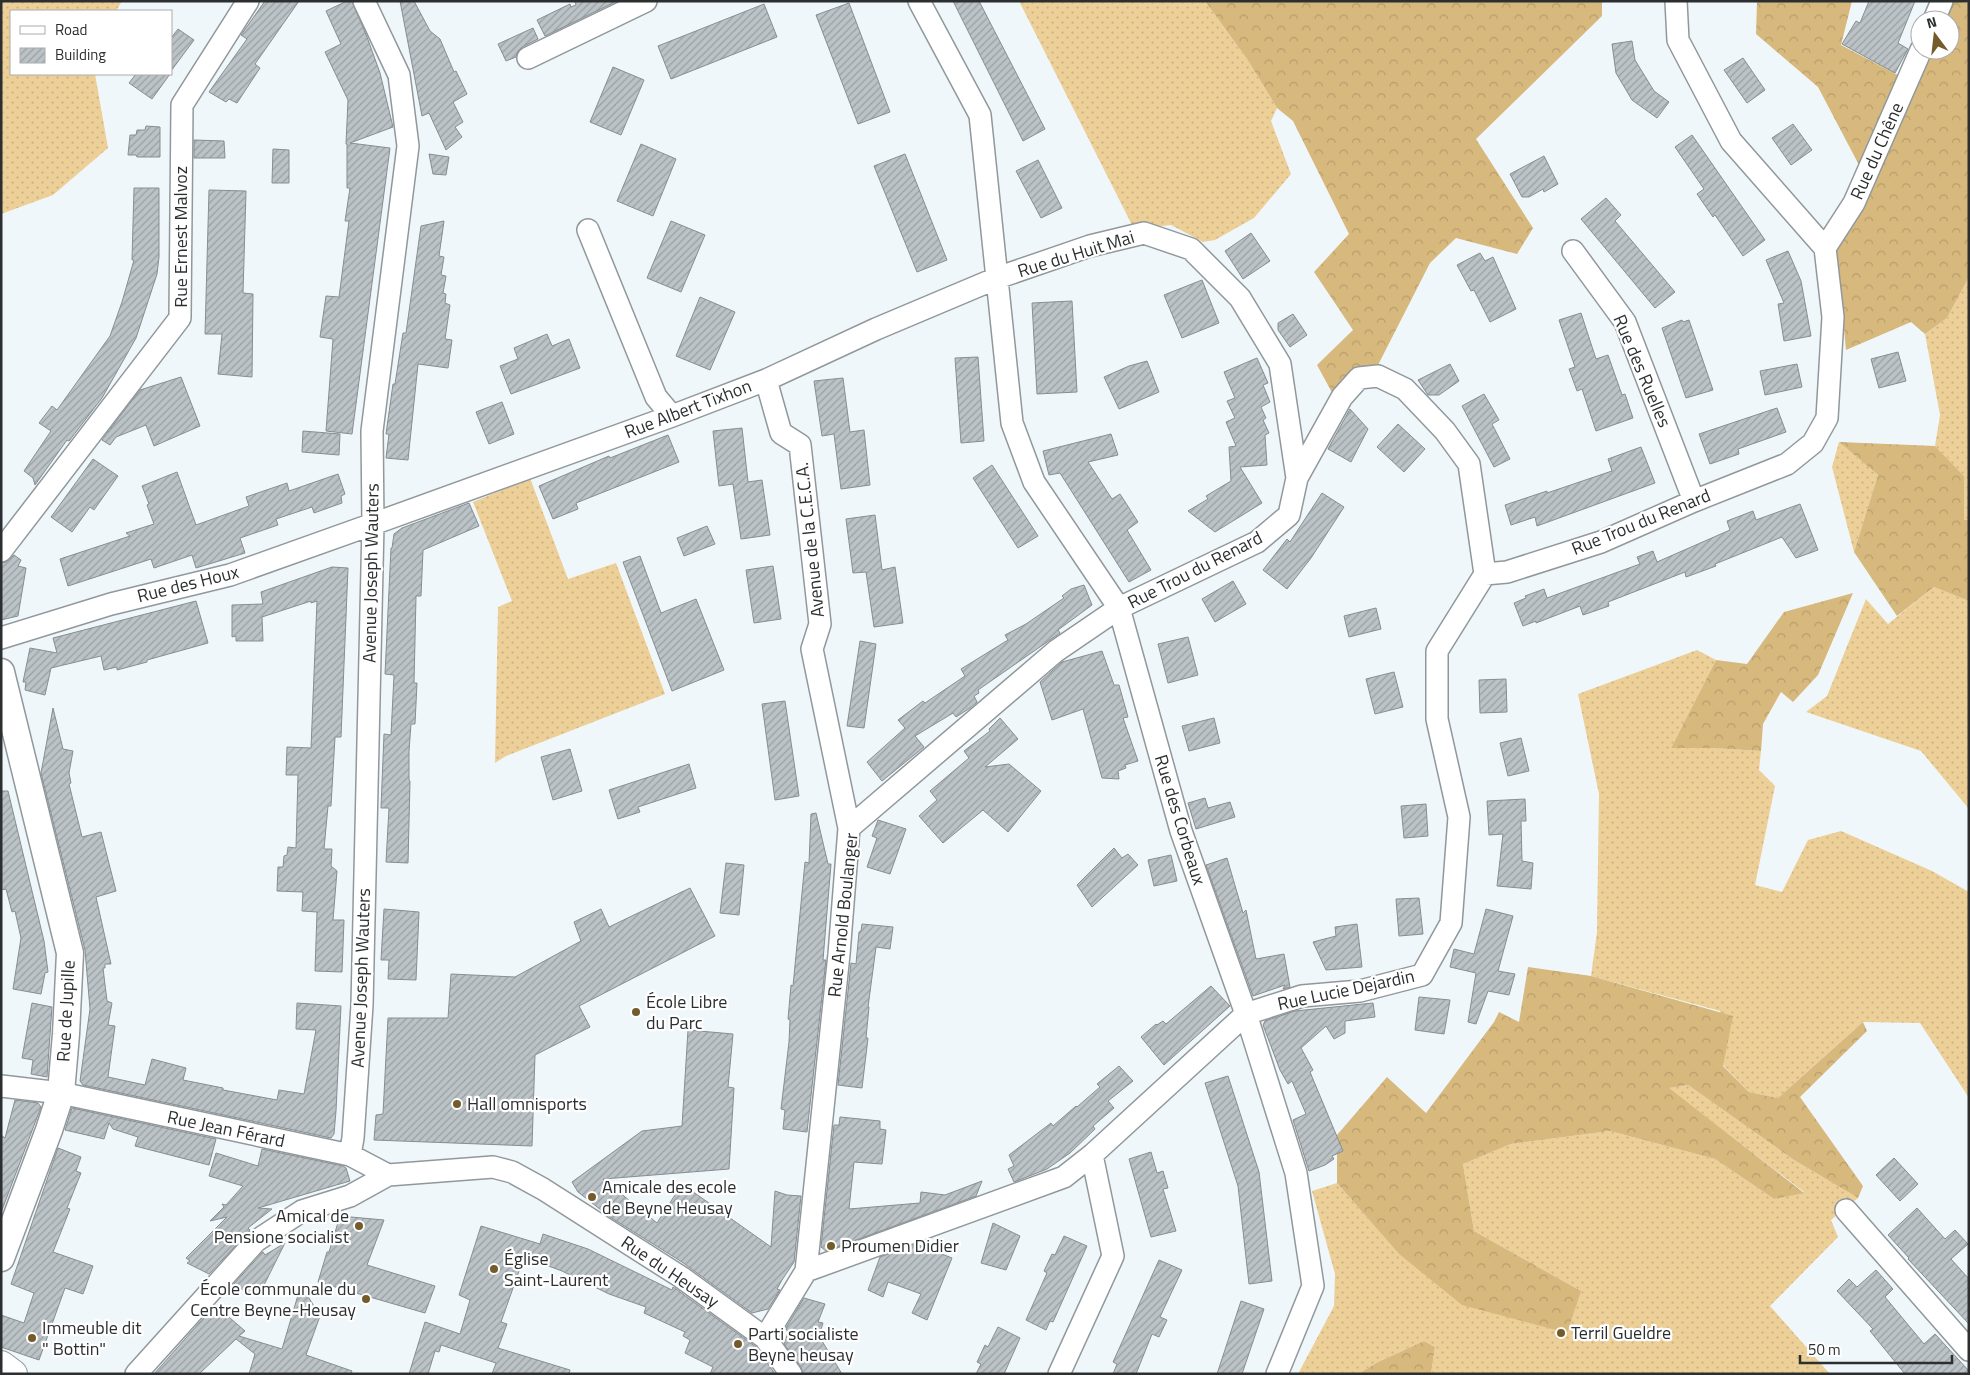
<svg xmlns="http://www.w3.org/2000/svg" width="1970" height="1375" viewBox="0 0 1970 1375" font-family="'Titillium Web',sans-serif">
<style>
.grass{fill:url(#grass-dots)}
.forest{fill:url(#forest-crowns)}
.building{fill:url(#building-hatch);stroke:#878e91}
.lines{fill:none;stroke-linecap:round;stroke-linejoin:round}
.minor-casing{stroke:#91989b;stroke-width:24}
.tertiary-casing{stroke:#91989b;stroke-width:29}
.primary-casing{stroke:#91989b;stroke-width:30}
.minor{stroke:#fff;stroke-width:21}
.tertiary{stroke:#fff;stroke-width:26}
.primary{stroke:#fff;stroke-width:28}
.poi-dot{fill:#735b2b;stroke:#fff;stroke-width:2}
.labels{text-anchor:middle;stroke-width:4.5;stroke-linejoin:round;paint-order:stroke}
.street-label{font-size:18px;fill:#2c2f30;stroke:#fff}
.poi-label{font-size:18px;fill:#2c2f30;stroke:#fff;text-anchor:start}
</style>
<defs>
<pattern id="grass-dots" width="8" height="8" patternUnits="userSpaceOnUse" patternTransform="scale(1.25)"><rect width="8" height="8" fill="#edcf98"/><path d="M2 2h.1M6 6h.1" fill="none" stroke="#cbb283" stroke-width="1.8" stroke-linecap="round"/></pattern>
<pattern id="forest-crowns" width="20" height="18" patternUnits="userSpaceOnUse" patternTransform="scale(1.25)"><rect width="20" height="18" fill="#d7b87d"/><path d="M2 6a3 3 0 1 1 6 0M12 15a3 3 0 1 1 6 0" fill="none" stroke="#b99e6c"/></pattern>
<pattern id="building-hatch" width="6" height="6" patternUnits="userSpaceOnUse" patternTransform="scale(1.25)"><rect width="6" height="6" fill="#bcc3c7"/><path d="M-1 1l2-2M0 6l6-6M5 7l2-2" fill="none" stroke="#999fa2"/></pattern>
</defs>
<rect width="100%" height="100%" fill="#f0f7fb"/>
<path class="grass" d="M1,1H122L116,11H11V74H95L108,148L53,195L1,214Z
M1019,1H1205L1247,59L1277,108L1271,121L1291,174L1254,218L1215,240L1203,242L1171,225L1134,229Z
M1969,277V520L1964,521V476L1935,446L1940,415L1925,334L1947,318Z
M1839,442L1878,475L1854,552L1832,467Z
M530,478L568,579L616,563L665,694L506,756L495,763L498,607L512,601L473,502Z
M1934,587L1969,601V809L1921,751L1806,712L1827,696L1866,599L1888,624Z
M1697,650L1716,660L1671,748H1713L1761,751L1759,770L1775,786L1755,885L1782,892L1808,840L1841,831L1932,871L1969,892V1098L1920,1023L1863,1022L1778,1098L1749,1092L1723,1065L1720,1011L1591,976L1597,932L1599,794L1578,694Z
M1688,1085L1794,1160L1858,1198L1831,1220L1838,1237L1770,1306L1830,1374H1431L1435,1347L1424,1341L1378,1362L1358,1374H1298L1334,1306L1335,1274L1312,1191L1337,1183L1398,1253L1581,1291L1474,1231L1463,1164L1511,1144L1610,1131L1715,1159L1774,1199L1804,1192L1668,1088Z"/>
<path class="forest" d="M1205,1H1602V16L1476,139L1533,228L1517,254L1456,238L1430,263L1377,367L1335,398L1317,365L1353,330L1314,272L1349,234L1293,121L1277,108L1247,59Z
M1757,1H1852L1841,45L1913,83L1929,50H1950V20H1943L1952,1L1969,3V277L1947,318L1925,334L1911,322L1846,350L1836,243L1900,107L1859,165L1818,87L1756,34Z
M1839,442L1935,446L1964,476V520H1969V601L1934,587L1897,616L1854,552L1878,475Z
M1853,593L1818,675L1793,702L1781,692L1763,724L1761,751L1713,748H1671L1716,660L1747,664L1784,612Z
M1528,967L1591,976L1733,1016L1723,1066L1749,1092L1778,1098L1863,1022L1867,1031L1800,1097L1863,1186L1858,1198L1794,1160L1688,1085L1669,1088L1804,1193L1774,1199L1715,1159L1610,1131L1511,1144L1463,1164L1474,1231L1581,1291L1567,1333L1462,1305L1398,1253L1337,1183V1135L1387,1077L1426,1113L1494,1022L1499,1012L1519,1022Z
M1424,1341L1435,1347L1431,1374H1358L1378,1362Z"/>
<path class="building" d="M265,1H299L255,64L260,68L237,103L229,99L226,102L209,92L247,39L241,35Z
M347,1H352L367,37L380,73L393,127L350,143L390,148L352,434L326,431L333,339L320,337L326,296L339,297L349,221H345L350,188H347V144H346L348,100L325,52L341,44L326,11Z
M400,1H414L430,31L440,39L454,72L456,71L467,94L453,102L463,122L455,127L462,137L446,150L429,113L422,116Z
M575,1H617L545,36L537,20L570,4L571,7L576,5Z
M953,1H979L1045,129L1023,141Z
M1869,1H1915L1898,43L1908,49L1895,73L1842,44L1856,21L1860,23Z
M849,3L890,112L858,124L816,15Z
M764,4L777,37L671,79L658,46Z
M533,28L538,39L522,47L518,51L516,57L506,61L498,44Z
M178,29L194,40L171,71V38Z
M1632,41L1635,60L1654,91L1669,102L1657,118L1632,100L1616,73L1612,44Z
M1743,58L1765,90L1747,103L1724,70Z
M613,67L644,80L621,135L590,122Z
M136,74H170L152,99L129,83Z
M1793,124L1812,150L1791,165L1772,138Z
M146,126L160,127V157H137L136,155H128L130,135H136L137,130H145Z
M1692,135L1765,240L1743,256L1715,215L1713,217L1697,194L1704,189L1675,147Z
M194,140L224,141L225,158H194Z
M641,144L676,159L653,216L617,201Z
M273,149L289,150V183H272Z
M429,154L449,157L446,175L433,174Z
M905,154L947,260L917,272L874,166Z
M1544,156L1558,184L1544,192L1543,189L1529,197H1522L1510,174Z
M1038,160L1062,208L1041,218L1016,171Z
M134,188H159V257L157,274L136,338L102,398L69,441L67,440L35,485L33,478L24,471L51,431L39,423L52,406L57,410L110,336L122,302L134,260H132Z
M209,190L246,191L243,293L253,294L252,377L218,374L222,334H205Z
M1606,198L1621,215L1615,221L1675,292L1655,308L1581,219Z
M444,221L439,256L444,257L441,275L446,276L443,293L446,294L445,303L450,305L445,339L452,340L448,368L418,364L408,460L386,458L389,434H386L393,384H395L403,333H406L421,226Z
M671,221L705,235L681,292L647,278Z
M1251,233L1270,261L1243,279L1225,251Z
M1788,251L1801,281L1811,336L1784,341L1778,304L1784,303L1766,260Z
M1480,253L1485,261L1493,257L1516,309L1490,322L1474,290L1471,291L1457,265Z
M1202,280L1219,323L1182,338L1164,295Z
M700,297L735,312L710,370L676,356Z
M1072,301L1077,392L1037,394L1032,303Z
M1581,313L1596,359L1608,355L1622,395L1625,394L1633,418L1596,431L1582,389L1577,391L1569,369L1575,367L1559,320Z
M1293,314L1307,335L1290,347L1278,330V323Z
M1682,320L1683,322L1689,320L1713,390L1686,398L1662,328Z
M547,334L552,346L569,339L580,368L511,394L500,366L518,359L514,348Z
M1898,352L1906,381L1879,388L1871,359Z
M978,357L984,441L961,443L955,358Z
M1257,358L1268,383L1263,385L1270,402L1261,407L1266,418L1263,420L1269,433L1265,435L1267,465L1240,467L1262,503L1215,532L1188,511L1208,499L1206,496L1231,481L1229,447L1236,446L1226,422L1235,418L1227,401L1235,398L1224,372Z
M1147,361L1159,392L1119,409L1104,377L1129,366Z
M1450,364L1459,381L1439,395H1428L1418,380Z
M1797,364L1802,387L1765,395L1760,371Z
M181,377L200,426L154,446L146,425L116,437L110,445L102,440L140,390Z
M843,378L850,432L864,430L870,485L841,489L834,434L822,436L814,381Z
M1484,394L1499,420L1492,424L1510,459L1494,467L1462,406Z
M502,402L514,434L489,444L476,412Z
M1777,408L1786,432L1738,449L1739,454L1710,464L1699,434Z
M1350,409L1368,429L1351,462L1328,449Z
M1398,424L1425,449L1404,472L1377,447Z
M742,428L748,482L762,480L770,535L741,539L733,484L719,486L713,431Z
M303,431L340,434L339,455L302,452Z
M1111,434L1118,455L1088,462L1112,499L1120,494L1138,522L1127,530L1151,570L1129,582L1060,473L1049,475L1043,451Z
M668,435L679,462L576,503L578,509L553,519L539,486L609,456L610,458Z
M1641,447L1655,483L1537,526L1535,517L1511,525L1505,505L1547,491V493L1612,471L1608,459Z
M93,459L118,476L94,510L90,507L72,532L51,517Z
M992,465L1038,536L1018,548L973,478Z
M177,472L196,525L249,506L246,497L287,483L289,491L338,474L345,494L341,496L342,503L314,513L312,507L276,519L278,525L240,538L245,553L196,568L192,555L154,568L151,559L68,586L60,559L130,536L126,533L154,524L147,505L149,504L142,486Z
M1322,493L1344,507L1311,558L1287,589L1263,570L1287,539L1290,542Z
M469,503L479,526L423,550L421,596H416L414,683H417L415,724H411L409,751V780L410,781L408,863L386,862L389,808H381L384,734L391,735L394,675L385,674L391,548H392L394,534L402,528Z
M1800,504L1818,550L1796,558L1782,537L1715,564L1716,566L1686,577L1685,572L1608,602L1609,606L1583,615L1580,606L1536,623V621L1523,626L1514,603L1526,598L1525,596L1544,589L1547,598L1640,564L1637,557L1653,551L1657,562L1730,530L1727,521L1753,511L1756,520Z
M875,515L882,570L895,567L903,623L874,627L866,572L853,573L846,519Z
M707,526L715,544L684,556L677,538Z
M14,555L21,560L18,566L26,568L18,616L1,620V563L6,562Z
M640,556L661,613L696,599L724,670L672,691L623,562Z
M773,566L781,619L754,623L746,570Z
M332,567L348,568L341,737H335L331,806H328L324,849H332L331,866L337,871L333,920H344L342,972L315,971L317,912L302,911L303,892L277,891L278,867H283L284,856L287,855L288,847L296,848L298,775H286L287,747L311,748L317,601L311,603V601L262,617L263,641H236V636L232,637V605L263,604L261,592Z
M1233,581L1246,604L1215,622L1202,599Z
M1084,585L1092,605L1058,630L1060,633L978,690L979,693L974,696L977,702L970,708L956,717L953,713L915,736L924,747L882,781L867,762L905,728L898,720L923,701L925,703L965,676L961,669L1008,640L1005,635L1026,624L1064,598L1062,596L1071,589Z
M196,601L208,643L147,660V662L117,670V667L104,670L101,656L51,668L45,695L25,690L26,682H23L30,648L57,653L53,638Z
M1376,608L1381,629L1349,637L1344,616Z
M1188,637L1198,675L1168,683L1158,644Z
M860,641L876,644L864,728L847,726Z
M1102,651L1114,685H1119L1128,717L1123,718L1138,761L1125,765L1126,768L1118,771L1119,779L1102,778L1083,709L1052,720L1040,682L1062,662Z
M1394,672L1403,707L1375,714L1366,679Z
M1506,679L1507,712L1480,713L1479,680Z
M785,701L799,796L775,800L762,704Z
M53,708L63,749L73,751L69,773L71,783L69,784L82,837L101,832L116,891L96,897L111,964H105V968H103L107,1001L112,1003L108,1025L115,1026L108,1077L145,1085L152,1059L186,1068L183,1080L223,1088V1090L277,1100L279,1090L304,1094L316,1030L296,1029L297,1003L341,1006L336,1111L334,1134L331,1138L83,1085L80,1081L90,1009L85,950L41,773Z
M1000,718L1018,739L985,767L1009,764L1041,791L1008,832L983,810L943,843L919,816L937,800L930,791L969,758L964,751L990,731L989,729Z
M1214,718L1220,743L1189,751L1182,726Z
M1521,738L1529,771L1508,776L1500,743Z
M570,749L582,791L553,800L541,757Z
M689,764L696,788L638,807L640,812L618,819L609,790Z
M1,791H8L44,941L48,972L45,973L41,994L13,989L21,938L15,911L12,912L6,889L1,890Z
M1205,798L1208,808L1230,802L1235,817L1196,829L1188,803Z
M1525,799L1526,821H1521L1522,861L1533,863L1531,889L1497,886L1503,834L1489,835L1487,801Z
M1426,804L1428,836L1404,838L1401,806Z
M816,813L828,864H831L823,960H826L807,1132L783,1129L785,1110L781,1109L789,1042L790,1020L788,1019L791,985L793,986L805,862L809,863L811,814Z
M878,820L906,829L890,874L867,867L877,838L872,836Z
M1114,848L1122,858L1128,854L1138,865L1092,907L1077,885Z
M1171,855L1177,881L1154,886L1148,860Z
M1227,858L1243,913L1246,910L1256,959L1284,954L1290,987L1283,989L1285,985L1253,996L1206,865Z
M726,863L744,865L739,915L720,913Z
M690,888L715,936L579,1006L590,1027L535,1055L532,1146L374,1140L376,1115L383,1114L388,1018H448L451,974L515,977L581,941L574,922L601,909L609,927Z
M1419,898L1423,934L1399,936L1396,899Z
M384,909L419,912L416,980L388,979L389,960H381Z
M1486,909L1513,916L1498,971L1515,974L1509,995L1488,991L1476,1024L1468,1022L1476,973L1450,967L1454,949L1474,954Z
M862,924L893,927L890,949L876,947L868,1007H869L866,1038H868L862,1088L838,1085L851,963L856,964L859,932L861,931Z
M1357,924L1362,967L1326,970L1313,942L1336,936L1335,927Z
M1211,986L1230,1006L1164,1065L1141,1037L1156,1024L1157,1025L1163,1021L1166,1024Z
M1419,997L1450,1000L1444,1034L1415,1030Z
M32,1003L52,1007L47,1077L31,1074L33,1060L22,1058Z
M1373,1003L1375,1017L1345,1021V1033L1334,1039L1326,1026L1301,1048L1313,1070L1310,1072L1343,1151L1332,1156L1334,1159L1325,1165L1309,1171L1293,1120L1306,1114L1292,1081L1288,1084L1280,1070L1263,1025L1265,1021L1295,1011Z
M688,1030L733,1034L728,1087L734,1088L729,1169L603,1179L657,1223L682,1184L771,1247L775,1191L787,1195L801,1196L794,1262L782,1280L777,1289L780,1290L768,1309L752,1313L682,1262L610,1217L578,1192L572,1182L642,1131L682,1126Z
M1119,1066L1133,1081L1108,1101L1114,1108L1093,1126L1095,1129L1070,1153L1047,1169L1014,1182L1008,1169L1014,1166L1009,1155L1051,1123L1053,1126L1076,1106L1077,1107L1100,1087L1097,1084Z
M1228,1076L1259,1172L1272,1281L1249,1284L1238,1186L1205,1083Z
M15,1100L38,1103L41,1107L2,1210L1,1135L5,1138Z
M72,1108L216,1139L209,1165L135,1146L138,1137L113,1129L109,1123L104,1139L65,1130Z
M840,1117L880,1121V1129L886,1130L882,1164L854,1162L849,1209L920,1203L921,1192L945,1195L982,1181L976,1196L826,1251L821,1247L834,1125H839Z
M58,1148L81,1157L76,1171L81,1173L67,1208L70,1209L53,1252L93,1266L83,1294L65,1288L39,1360L1,1347V1315L24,1323L34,1293L11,1284Z
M262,1149L343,1166L346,1168L350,1181L258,1208L272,1209L248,1228L250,1230L209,1274L187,1263L190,1261L186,1258L227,1217L210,1221L224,1207L222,1204L226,1205L243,1186L209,1176L216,1153L258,1166Z
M1151,1152L1157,1173L1163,1171L1168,1188L1163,1189L1176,1231L1151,1237L1129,1159Z
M1894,1158L1918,1184L1900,1201L1876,1175Z
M1917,1208L1945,1239L1955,1230L1968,1244L1951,1259L1969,1279V1324L1908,1259L1909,1258L1888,1235Z
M340,1216L384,1220L367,1265L435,1286L425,1313L318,1282L327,1252H329Z
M993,1223L1020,1236L1006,1270L981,1263Z
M481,1226L540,1244L543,1234L588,1249L672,1290L673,1287L756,1347L775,1374H710L713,1367L685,1353L690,1340L683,1336L685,1332L644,1313L646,1307L609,1294L562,1271L524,1257L501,1322L507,1324L498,1348L570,1370L569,1374H492L496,1363L441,1345L439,1352L435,1351L428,1374H409L425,1322L460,1334L470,1300L459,1295Z
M1064,1236L1087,1246L1053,1322L1050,1321L1046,1330L1026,1320L1047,1273L1044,1271L1052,1254L1055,1255Z
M285,1243L258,1297L233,1285L263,1252L265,1255Z
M916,1244L952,1258L927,1320L912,1313L921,1294L888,1282L883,1297L868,1290L880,1257Z
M1159,1260L1182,1270L1160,1317L1167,1320L1159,1337L1152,1334L1136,1374H1113L1117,1364L1113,1362Z
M1876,1270L1893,1289L1885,1297L1924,1344L1935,1334L1969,1371V1374H1905L1870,1331L1873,1329L1837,1291L1849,1279L1857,1287Z
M301,1285L320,1316L306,1355L352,1371L351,1374H249L255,1354L236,1339L199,1374H154L215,1305L245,1331L239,1336L282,1349Z
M804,1298L825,1304L818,1322L823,1323L819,1336L842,1374H803L801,1367L784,1344L788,1333L786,1328Z
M1241,1301L1264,1309L1242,1374H1217Z
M998,1327L1020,1338L1004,1374H976L981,1364L977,1362L985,1345L988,1347Z"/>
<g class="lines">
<defs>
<path id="minor" d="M919,1L980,115L1012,423L1034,482L1119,608L1181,831L1246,1014L1296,1173L1313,1286L1277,1374
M1934,20L1942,1
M528,58L646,1
M588,230L656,397L672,416
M1825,248L1854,203L1921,50
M1573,251L1625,322L1694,501
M766,380L781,433L800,445L820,624L812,649L849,828
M1,551L180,318L182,105L248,1
M1,638L111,604L230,575L373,524L672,416L766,380L876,329L997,278L1090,246L1144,233L1191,249L1240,298L1280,364L1297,478
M1,1086L61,1093L350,1155L388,1175
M350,1155L353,1138L362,1005L373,524L372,431L408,146L399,75L364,1
M1846,1210L1969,1350
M806,1271L1064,1177L1092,1155L1246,1014L1302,996L1360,991L1422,975L1451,923L1459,817L1437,719V651L1485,574
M765,1338L806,1271L839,954L849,828L1056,651L1119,608L1257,542L1289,515L1297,478L1342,397L1359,378L1378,376L1405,389L1445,431L1469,464L1485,574L1507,572L1601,542L1694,501L1787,464L1813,443L1827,418L1833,317L1825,248L1731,141L1678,40L1676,1
M136,1374L256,1241L302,1211L350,1196L388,1175L493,1167L512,1172L543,1189L681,1277L765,1338L791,1374
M1059,1374L1113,1256L1092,1155"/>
<path id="tertiary" d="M1,672L70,953L66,1034L61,1093L49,1130L1,1258"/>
<path id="primary" d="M1,1365L13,1374"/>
</defs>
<use href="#minor" class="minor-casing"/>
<use href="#tertiary" class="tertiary-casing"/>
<use href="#primary" class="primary-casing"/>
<use href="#minor" class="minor"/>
<use href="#tertiary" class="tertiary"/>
<use href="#primary" class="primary"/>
</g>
<g class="poi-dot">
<circle cx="636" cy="1012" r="5"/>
<circle cx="457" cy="1104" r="5"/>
<circle cx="592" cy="1197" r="5"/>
<circle cx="359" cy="1226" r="5"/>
<circle cx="831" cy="1246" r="5"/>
<circle cx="494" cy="1269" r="5"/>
<circle cx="366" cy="1299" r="5"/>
<circle cx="1561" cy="1333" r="5"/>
<circle cx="32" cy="1338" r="5"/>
<circle cx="738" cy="1344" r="5"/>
</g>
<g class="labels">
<g class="street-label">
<text transform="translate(1877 151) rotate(-66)" y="6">Rue du Chêne</text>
<text transform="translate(181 237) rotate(-90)" y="6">Rue Ernest Malvoz</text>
<text transform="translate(1076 254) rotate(-17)" y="6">Rue du Huit Mai</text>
<text transform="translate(1642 371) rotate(67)" y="6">Rue des Ruelles</text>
<text transform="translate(688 409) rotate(-21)" y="6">Rue Albert Tixhon</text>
<text transform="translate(1641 522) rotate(-22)" y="6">Rue Trou du Renard</text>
<text transform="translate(810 540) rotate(-96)" y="6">Avenue de la C.E.C.A.</text>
<text transform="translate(1195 570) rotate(-27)" y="6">Rue Trou du Renard</text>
<text transform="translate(371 573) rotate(-89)" y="6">Avenue Joseph Wauters</text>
<text transform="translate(188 584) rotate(-14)" y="6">Rue des Houx</text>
<text transform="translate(1180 820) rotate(73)" y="6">Rue des Corbeaux</text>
<text transform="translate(843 915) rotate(-84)" y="6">Rue Arnold Boulanger</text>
<text transform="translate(361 978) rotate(-88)" y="6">Avenue Joseph Wauters</text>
<text transform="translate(1346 990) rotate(-12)" y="6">Rue Lucie Dejardin</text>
<text transform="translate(66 1011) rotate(-87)" y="6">Rue de Jupille</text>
<text transform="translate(226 1129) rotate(12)" y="6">Rue Jean Férard</text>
<text transform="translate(670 1272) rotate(34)" y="6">Rue du Heusay</text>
</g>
<g class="poi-label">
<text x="646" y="1008">École Libre<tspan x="646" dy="21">du Parc</tspan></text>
<text x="467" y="1110">Hall omnisports</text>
<text x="602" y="1193">Amicale des ecole<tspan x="602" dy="21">de Beyne Heusay</tspan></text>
<text x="349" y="1222" text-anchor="end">Amical de<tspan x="349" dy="21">Pensione socialist</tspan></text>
<text x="841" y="1252">Proumen Didier</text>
<text x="504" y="1265">Église<tspan x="504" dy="21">Saint-Laurent</tspan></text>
<text x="356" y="1295" text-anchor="end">École communale du<tspan x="356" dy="21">Centre Beyne-Heusay</tspan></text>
<text x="42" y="1334">Immeuble dit<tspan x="42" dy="21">" Bottin"</tspan></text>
<text x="1571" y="1339">Terril Gueldre</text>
<text x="748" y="1340">Parti socialiste<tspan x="748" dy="21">Beyne heusay</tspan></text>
</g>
</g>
<rect width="1970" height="1375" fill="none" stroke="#2c2f30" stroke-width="5"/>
<rect x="10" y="10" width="162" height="65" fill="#ffffff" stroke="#abacac"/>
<rect x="20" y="26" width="25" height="8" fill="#ffffff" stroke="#abacac"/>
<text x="55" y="35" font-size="15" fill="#2c2f30">Road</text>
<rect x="20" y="48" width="25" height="15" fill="url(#building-hatch)" stroke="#abacac"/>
<text x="55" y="60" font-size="15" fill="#2c2f30">Building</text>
<g transform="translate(1935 35) rotate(345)"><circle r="24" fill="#ffffff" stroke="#abacac"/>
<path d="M0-4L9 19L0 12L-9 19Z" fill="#735b2b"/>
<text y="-8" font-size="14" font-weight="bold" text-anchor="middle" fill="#2c2f30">N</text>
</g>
<path d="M1800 1355v8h152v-8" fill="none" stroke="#2c2f30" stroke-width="2.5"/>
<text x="1808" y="1355" font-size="15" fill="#2c2f30" stroke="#ffffff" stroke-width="4" paint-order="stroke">50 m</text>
</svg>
